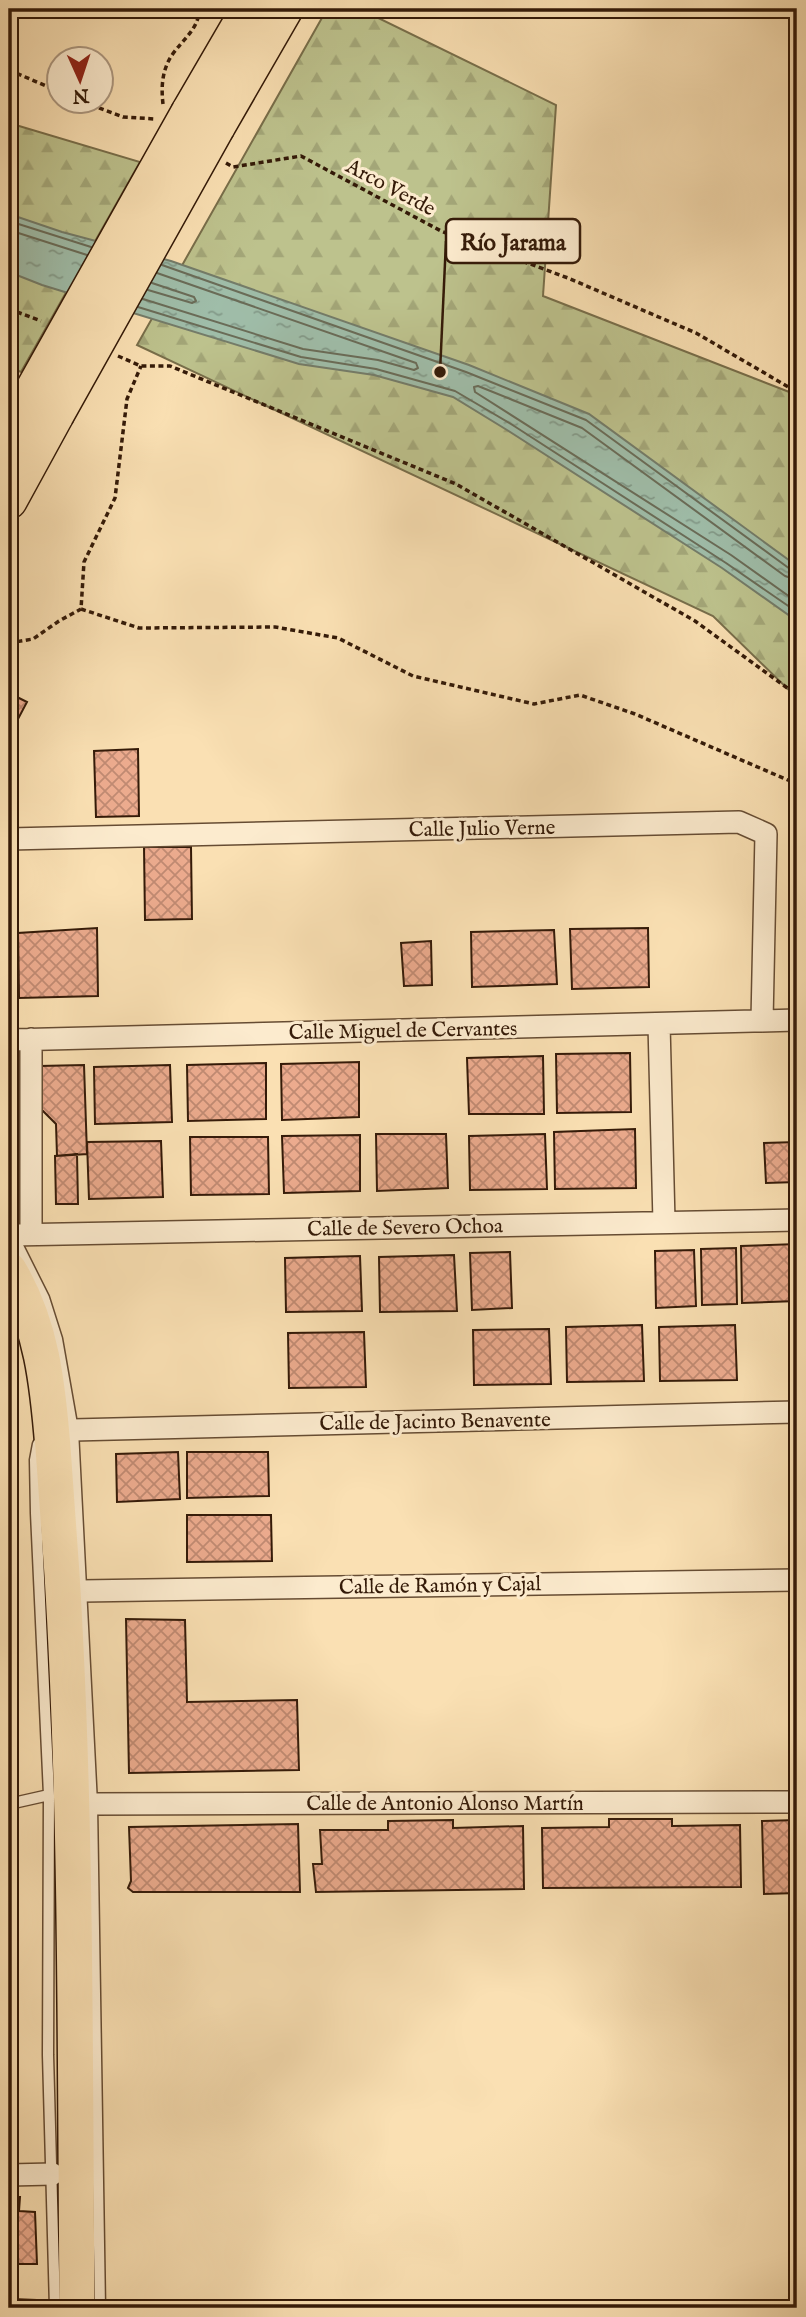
<svg xmlns="http://www.w3.org/2000/svg" width="806" height="2317" viewBox="0 0 806 2317" font-family="'IM FELL English',serif">
<style>
.forest{fill:url(#forest-firs);stroke:#786e4a;stroke-width:2}
.water{fill:url(#water-ripples);stroke:#747c69;stroke-width:2}
.lines{fill:none;stroke-linecap:round;stroke-linejoin:round}
.shore{stroke:#6a6c58;stroke-width:2}
.building{fill:url(#building-cross-hatch);stroke:#341a08;stroke-width:2}
.service-casing{stroke:#664c33;stroke-width:13}
.minor-casing{stroke:#664c33;stroke-width:24}
.primary-casing{stroke:#341a08;stroke-width:38}
.path{stroke:#341a08;stroke-width:3.5;stroke-dasharray:5 3.5;stroke-linecap:butt}
.service{stroke:#fcebce;stroke-width:10}
.minor{stroke:#fcebce;stroke-width:21}
.primary{stroke:#fae0b3;stroke-width:35}
.primary-bridge-casing{stroke:#341a08;stroke-width:38;stroke-linecap:butt}
.primary-bridge{stroke:#fae0b3;stroke-width:35}
.labels{text-anchor:middle;stroke-width:6;stroke-linejoin:round;paint-order:stroke}
.street-label{font-size:21px;fill:#341a08;stroke:#fcebce}
.leader{fill:none;stroke:#341a08;stroke-width:2.5}
.callout-dot{fill:#341a08;stroke:#fcebce;stroke-width:2.5}
.callout{fill:#fcebce;stroke:#341a08;stroke-width:2.5}
.callout-label{font-size:23px;text-anchor:middle;font-weight:bold;fill:#341a08}
</style>
<defs>
<pattern id="forest-firs" width="22" height="20" patternUnits="userSpaceOnUse" patternTransform="scale(1.75)"><rect width="22" height="20" fill="#bdc28d"/><path d="M5 1l3.5 6h-7zM16 11l3.5 6h-7z" fill="#a3a678"/></pattern>
<pattern id="water-ripples" width="26" height="14" patternUnits="userSpaceOnUse" patternTransform="scale(1.75)"><rect width="26" height="14" fill="#9fbda9"/><path d="M2 4q2-2 4 0t4 0M15 11q2-2 4 0t4 0" fill="none" stroke="#829988"/></pattern>
<pattern id="building-cross-hatch" width="8" height="8" patternUnits="userSpaceOnUse" patternTransform="scale(1.75)"><rect width="8" height="8" fill="#ecab8e"/><path d="M0 0l8 8M0 8l8-8" fill="none" stroke="#c08a72"/></pattern>
</defs>
<rect width="100%" height="100%" fill="#fae0b3"/>
<filter id="stains"><feTurbulence type="fractalNoise" baseFrequency=".00286" numOctaves="4"/><feColorMatrix values="0 0 0 0 .2 0 0 0 0 .09 0 0 0 0 .02 0 0 0 .5 -.17"/></filter>
<radialGradient id="worn" r=".72"><stop offset=".6" stop-color="#630" stop-opacity="0"/><stop offset="1" stop-color="#630" stop-opacity=".3"/></radialGradient>
<path class="forest" d="M327,9H360L556,105L543,296L797,395V698L713,616L137,345Z
M9,123L140,162L21,372L9,367Z"/>
<path class="water" d="M9,214L62,232L171,261L469,365L589,414L797,566V621L722,568L507,430L453,397L374,375L299,364L42,285L9,272Z"/>
<g class="lines">
<path class="shore" d="M9,221L91,247
M9,230L87,255
M162,265L466,372L586,420L790,569L797,571
M148,290L192,303L196,301L194,297L152,283
M143,299L303,349L378,360L414,370L418,368L416,363L157,273
M138,307L301,357L376,369L455,391L511,424L726,563L797,612
M797,580L785,576L582,428L478,386L474,387L475,392L731,555L797,602"/>
</g>
<path class="building" d="M9,693L27,702L9,736Z
M138,749L139,816L96,817L94,751Z
M144,847H191L192,919L145,920Z
M97,928L98,996L19,998L18,933Z
M648,928L649,987L572,989L570,929Z
M554,930L557,984L472,987L471,932Z
M431,941L432,985L404,986L401,943Z
M630,1053L631,1112L557,1113L556,1054Z
M543,1056L544,1114H469L467,1058Z
M359,1062V1117L282,1120L281,1064Z
M24,1063L26,1146L9,1147V1064Z
M266,1063V1119L188,1121L187,1065Z
M84,1065L87,1154L57,1156L56,1124L42,1110L40,1066Z
M170,1065L172,1122L95,1124L94,1067Z
M635,1129L636,1188L555,1189L554,1132Z
M376,1134H446L448,1188L377,1191Z
M545,1134L547,1189L470,1190L469,1136Z
M360,1135V1191L284,1193L282,1136Z
M190,1137H268L269,1194L191,1195Z
M161,1141L163,1197L89,1199L87,1142Z
M797,1142V1182L766,1183L764,1143Z
M77,1154L78,1204H56L55,1156Z
M797,1244V1301L742,1303L741,1246Z
M736,1248L737,1304L702,1305L701,1249Z
M694,1250L696,1306L656,1308L655,1251Z
M510,1252L512,1308L472,1310L470,1253Z
M454,1255L457,1311L380,1312L379,1257Z
M360,1256L362,1311L286,1312L285,1258Z
M642,1325L644,1381L567,1382L566,1327Z
M735,1325L737,1380L660,1381L659,1327Z
M549,1329L551,1384L474,1385L473,1330Z
M364,1332L366,1387L289,1388L288,1333Z
M178,1452L180,1499L117,1502L116,1454Z
M187,1452H268L269,1496L187,1498Z
M187,1515H271L272,1561L187,1562Z
M126,1619L185,1620L187,1702L297,1700L299,1770L129,1773Z
M609,1819H672V1826L740,1825L741,1887L543,1888L542,1828L609,1827Z
M453,1820V1828L523,1826L524,1889L316,1892L313,1864H322L320,1830H388V1821Z
M797,1820V1893L764,1894L762,1821Z
M298,1824L300,1892H133L128,1888L131,1881L129,1827Z
M9,2197H20L19,2211L35,2212L37,2264H9Z
M9,2273H12V2299L36,2300V2308H9Z"/>
<g class="lines">
<defs>
<path id="service" d="M12,1234L44,1298L57,1339L73,1430L92,1804L100,2308
M38,1444L35,1460L36,1513L49,1795L48,2055L55,2308
M9,1804L49,1795"/>
<path id="minor" d="M9,839L739,822L766,834L762,1021
M659,1024L664,1222
M31,1039V1234
M9,1040L797,1020
M12,1235L797,1220
M73,1430L797,1412
M82,1591L797,1580
M92,1804L797,1802
M9,2175L53,2174"/>
<path id="primary" d="M189,112L249,9
M217,127L285,9
M9,435L29,397
M9,501L56,415
M9,1270C42,1325 48,1385 53,1448C56,1490 59,1532 62,1574C77,1819 75,2063 77,2308"/>
</defs>
<use href="#service" class="service-casing"/>
<use href="#minor" class="minor-casing"/>
<use href="#primary" class="primary-casing"/>
<path class="path" d="M9,70L60,92
M83,102L123,117L155,119
M163,104C161,87 162,70 172,55C184,38 197,31 200,9
M226,163L233,167L301,156L441,231L568,278L696,333L797,392
M9,309L41,321
M118,356L141,366H170L456,484L695,621L797,695
M81,609L139,628L275,627L338,638L413,676L534,704L580,695L635,714L797,784
M9,643L33,639L59,621L81,609L84,562L115,498L127,399L141,366"/>
<use href="#service" class="service"/>
<use href="#minor" class="minor"/>
<use href="#primary" class="primary"/>
<defs>
<path id="primary-bridge" d="M29,397L189,112
M56,415L217,127"/>
</defs>
<use href="#primary-bridge" class="primary-bridge-casing"/>
<use href="#primary-bridge" class="primary-bridge"/>
</g>
<g class="labels">
<g class="street-label">
<text transform="translate(391 187) rotate(28)" y="7">Arco Verde</text>
<text transform="translate(482 828) rotate(-1)" y="7">Calle Julio Verne</text>
<text transform="translate(403 1030) rotate(-1)" y="7">Calle Miguel de Cervantes</text>
<text transform="translate(405 1227) rotate(-1)" y="7">Calle de Severo Ochoa</text>
<text transform="translate(435 1421) rotate(-1)" y="7">Calle de Jacinto Benavente</text>
<text transform="translate(440 1585) rotate(-1)" y="7">Calle de Ramón y Cajal</text>
<text x="445" y="1810">Calle de Antonio Alonso Martín</text>
</g>
</g>
<path class="leader" d="M440 372L446 241"/>
<circle class="callout-dot" cx="440" cy="372" r="7"/>
<rect class="callout" x="446" y="219" width="134" height="44" rx="7"/>
<g class="callout-label">
<text x="513" y="250">Río Jarama</text>
</g>
<rect width="806" height="2317" fill="none" stroke="#fae0b3" stroke-width="35"/>
<rect x="10" y="10" width="785" height="2296" fill="none" stroke="#341a08" stroke-width="3.5"/>
<rect x="18" y="18" width="771" height="2282" fill="none" stroke="#341a08" stroke-width="2"/>
<g transform="translate(80 80) rotate(177)"><circle r="33" fill="#fcebce" stroke="#ac977f" stroke-width="2"/>
<path d="M0-5L12 26L0 18L-12 26Z" fill="#8f2418"/>
<text y="-10" font-size="19" font-weight="bold" text-anchor="middle" fill="#341a08">N</text>
</g>
<rect width="100%" height="100%" filter="url(#stains)"/>
<rect width="100%" height="100%" fill="url(#worn)"/>
</svg>
